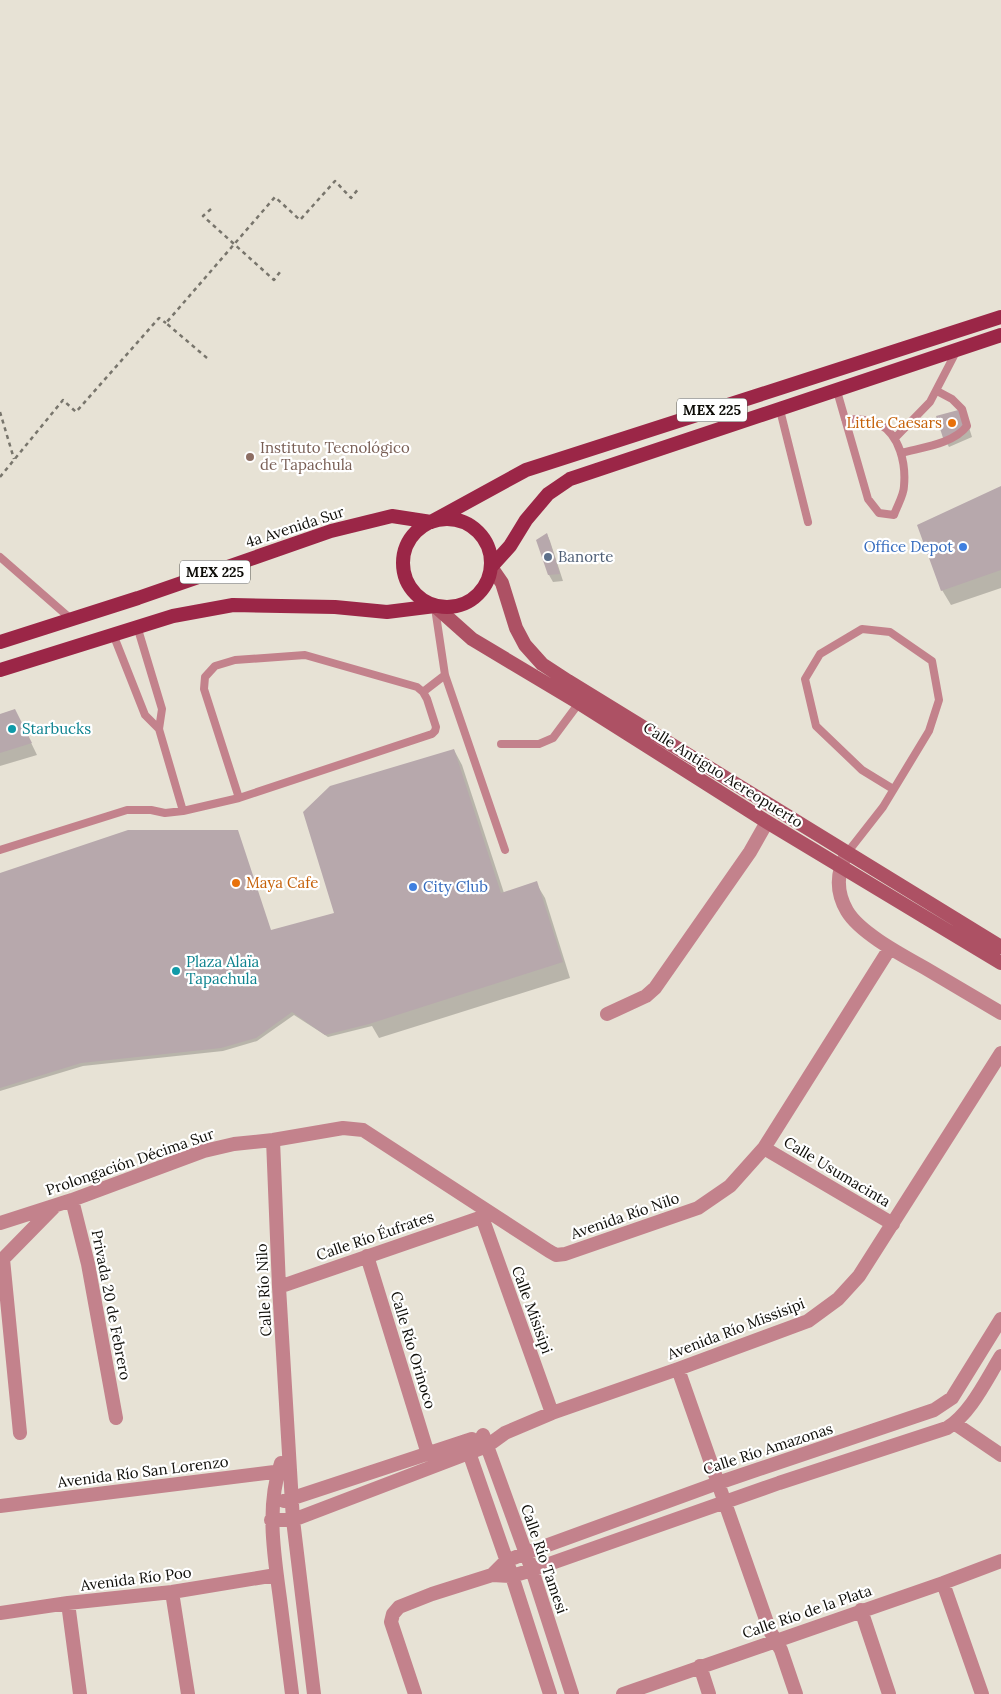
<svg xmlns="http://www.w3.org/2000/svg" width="1001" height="1694" viewBox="0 0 1001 1694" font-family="Lora,serif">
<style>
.shadow{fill:#0003}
.building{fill:#b7a8ac}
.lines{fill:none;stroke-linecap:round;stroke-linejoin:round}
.path{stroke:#78756c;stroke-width:2.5;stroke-dasharray:4 4;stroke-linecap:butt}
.service{stroke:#c3828c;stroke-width:8}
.minor{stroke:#c3828c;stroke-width:14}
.secondary{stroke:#ad5164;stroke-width:14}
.primary{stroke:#9b2647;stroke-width:14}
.food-dot{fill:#e8710a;stroke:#fff;stroke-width:2}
.education-dot{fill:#8d6e63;stroke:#fff;stroke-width:2}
.shop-dot{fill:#3f7fe0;stroke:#fff;stroke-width:2}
.service-dot{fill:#5c6f8a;stroke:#fff;stroke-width:2}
.culture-dot{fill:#0f9aa8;stroke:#fff;stroke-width:2}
.labels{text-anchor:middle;stroke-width:4.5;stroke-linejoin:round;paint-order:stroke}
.shield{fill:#fff;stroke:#565652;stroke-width:1}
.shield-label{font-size:14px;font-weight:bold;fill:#0e0d08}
.food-label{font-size:15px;fill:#c56008;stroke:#fff;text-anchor:end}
.education-label{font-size:15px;fill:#785e54;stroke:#fff;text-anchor:start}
.street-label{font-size:15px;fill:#0e0d08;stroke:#fff}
.shop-label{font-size:15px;fill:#366cbe;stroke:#fff;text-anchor:end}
.service-label{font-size:15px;fill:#4e5e75;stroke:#fff;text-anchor:start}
.culture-label{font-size:15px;fill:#0d838f;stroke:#fff;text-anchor:start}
</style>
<rect width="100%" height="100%" fill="#e7e2d5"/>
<path class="shadow" d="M966,418L972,437L949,447L945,440Z
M1001,488V588L951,605L942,590Z
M547,534L550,541L563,581L553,582L549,575L538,541Z
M0,715L21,722L37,755L0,766Z
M454,750L462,765L504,893L536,883L545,898L570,978L379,1038L372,1026L328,1037L294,1015L257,1041L223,1051L83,1066L0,1091V874L271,931L334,914Z"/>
<path class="building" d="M962,409L969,429L944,441L936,416Z
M1001,486V570L941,591L917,525Z
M547,533L560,574L548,575L536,540Z
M15,709L32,743L0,753V714Z
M454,749L501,893L537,881L563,962L369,1024L325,1035L292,1012L256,1038L221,1048L81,1063L0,1088V873L128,830H238L271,930L334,913L303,812L330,786Z"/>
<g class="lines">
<path class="path" d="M211,209L203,216L274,280L280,272
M207,358L166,323L275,197L300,220L335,181L351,198L359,188
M0,412L14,459
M0,477L63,400L76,412L159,318L166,323"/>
<path class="service" d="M837,391L868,499L879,513L894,515C897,506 904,495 904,486C906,464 900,435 879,424C869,419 857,419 845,419
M780,410L808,522
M895,438L930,402L957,350
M901,453C923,447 953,444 967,426L962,409L952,399L937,391
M0,557L71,619
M435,608L445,675L505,850
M137,626L162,709L159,729L183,811
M113,634L145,715L159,729
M423,692L445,675
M501,744H539L553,738L579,703
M0,850L127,810H151L165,813L183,811L239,798L432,734L435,731L436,727L427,699L423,692L417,687L305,655L235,660L215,666L205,677L204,689L239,798
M847,853L883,807L929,731L939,700L932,661L890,632L862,629L820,654L805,679L816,726L862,770L893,789"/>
<path class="minor" d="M847,853C836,873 836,892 847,911C860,933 902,955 925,968C950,983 976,998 1001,1013
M607,1014L646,996L655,988L750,852L767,822
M273,1140L279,1287L293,1520L314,1694
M764,1148L893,1224
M72,1200L88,1264L116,1418
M482,1217L552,1413
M0,1223L72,1200L204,1151L234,1144L273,1140L343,1128L363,1130L549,1251L556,1255L565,1254L698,1208L730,1186L764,1148L890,948
M367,1256L428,1454
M3,1259L20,1433
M0,1262L54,1207
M279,1287L482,1217
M678,1369L770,1631L781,1650L796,1694
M954,1423L1001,1455
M483,1435L532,1570L572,1694
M465,1441L512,1576L550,1694
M281,1463C266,1507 274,1554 280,1599C284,1631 288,1662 292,1694
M284,1501L472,1439
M0,1506L290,1470
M271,1520H293L487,1446L505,1433L552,1413L678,1369L808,1321L838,1299L859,1276L1001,1053
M492,1575L506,1561L526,1553L718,1483L934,1410L952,1398L1001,1319
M943,1583L982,1694
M172,1592L188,1694
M68,1603L80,1694
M861,1610L889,1694
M0,1613L68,1603L172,1592L276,1575
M700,1666L709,1694
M415,1694L391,1622L393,1614L399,1607L432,1594L492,1575L512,1576L532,1570L779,1483L947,1428C971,1413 986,1380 1001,1356
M623,1694L943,1583L1001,1561"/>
<path class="secondary" d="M491,567L502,583L516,628L525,645L542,664L568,681L1001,947
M435,606L472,639L579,703L767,822L1001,963"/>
<path class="primary" d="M403 563a44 44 0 1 1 88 0a44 44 0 1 1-88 0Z
M491,567L510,546L526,520L548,494L570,479L1001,335
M0,642L138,598L331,531L392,516L431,522L526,470L1001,317
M0,670L173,616L233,605L335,607L387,612L435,606"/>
</g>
<g class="food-dot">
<circle cx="952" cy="423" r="5"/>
<circle cx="236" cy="883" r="5"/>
</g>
<circle class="education-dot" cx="250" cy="457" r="5"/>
<g class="shop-dot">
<circle cx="963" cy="547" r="5"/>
<circle cx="413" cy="887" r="5"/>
</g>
<circle class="service-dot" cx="548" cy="557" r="5"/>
<g class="culture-dot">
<circle cx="12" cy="729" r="5"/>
<circle cx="176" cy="971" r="5"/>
</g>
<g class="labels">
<g class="shield">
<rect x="677" y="398.5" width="70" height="23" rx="4"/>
<rect x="180" y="560.5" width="70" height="23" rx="4"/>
</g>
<g class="shield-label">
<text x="712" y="415">MEX 225</text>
<text x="215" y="577">MEX 225</text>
</g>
<g class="food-label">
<text x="942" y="428">Little Caesars</text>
<text x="246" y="888" text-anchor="start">Maya Cafe</text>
</g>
<g class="education-label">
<text x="260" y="453">Instituto Tecnológico<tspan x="260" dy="17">de Tapachula</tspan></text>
</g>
<g class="street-label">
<text transform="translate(295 527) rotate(-18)" y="5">4a Avenida Sur</text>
<text transform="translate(723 775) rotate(32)" y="5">Calle Antiguo Aereopuerto</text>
<text transform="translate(130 1162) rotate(-19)" y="5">Prolongación Décima Sur</text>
<text transform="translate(837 1172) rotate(31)" y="5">Calle Usumacinta</text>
<text transform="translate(625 1216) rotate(-19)" y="5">Avenida Río Nilo</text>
<text transform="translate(375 1236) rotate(-19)" y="5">Calle Río Éufrates</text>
<text transform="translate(264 1290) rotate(-93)" y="5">Calle Río Nilo</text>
<text transform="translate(111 1305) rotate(79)" y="5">Privada 20 de Febrero</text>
<text transform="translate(532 1310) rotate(70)" y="5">Calle Misisipi</text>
<text transform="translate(736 1329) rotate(-21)" y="5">Avenida Río Missisipi</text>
<text transform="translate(413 1350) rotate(73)" y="5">Calle Río Orinoco</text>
<text transform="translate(768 1449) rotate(-18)" y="5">Calle Río Amazonas</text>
<text transform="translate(143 1472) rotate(-7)" y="5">Avenida Río San Lorenzo</text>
<text transform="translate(544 1559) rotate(71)" y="5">Calle Río Tamesi</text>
<text transform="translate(136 1579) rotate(-7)" y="5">Avenida Río Poo</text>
<text transform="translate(807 1612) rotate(-19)" y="5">Calle Río de la Plata</text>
</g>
<g class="shop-label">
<text x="953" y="552">Office Depot</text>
<text x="423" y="892" text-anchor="start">City Club</text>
</g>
<g class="service-label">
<text x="558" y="562">Banorte</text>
</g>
<g class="culture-label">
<text x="22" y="734">Starbucks</text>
<text x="186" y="967">Plaza Alaïa<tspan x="186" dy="17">Tapachula</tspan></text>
</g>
</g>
</svg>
